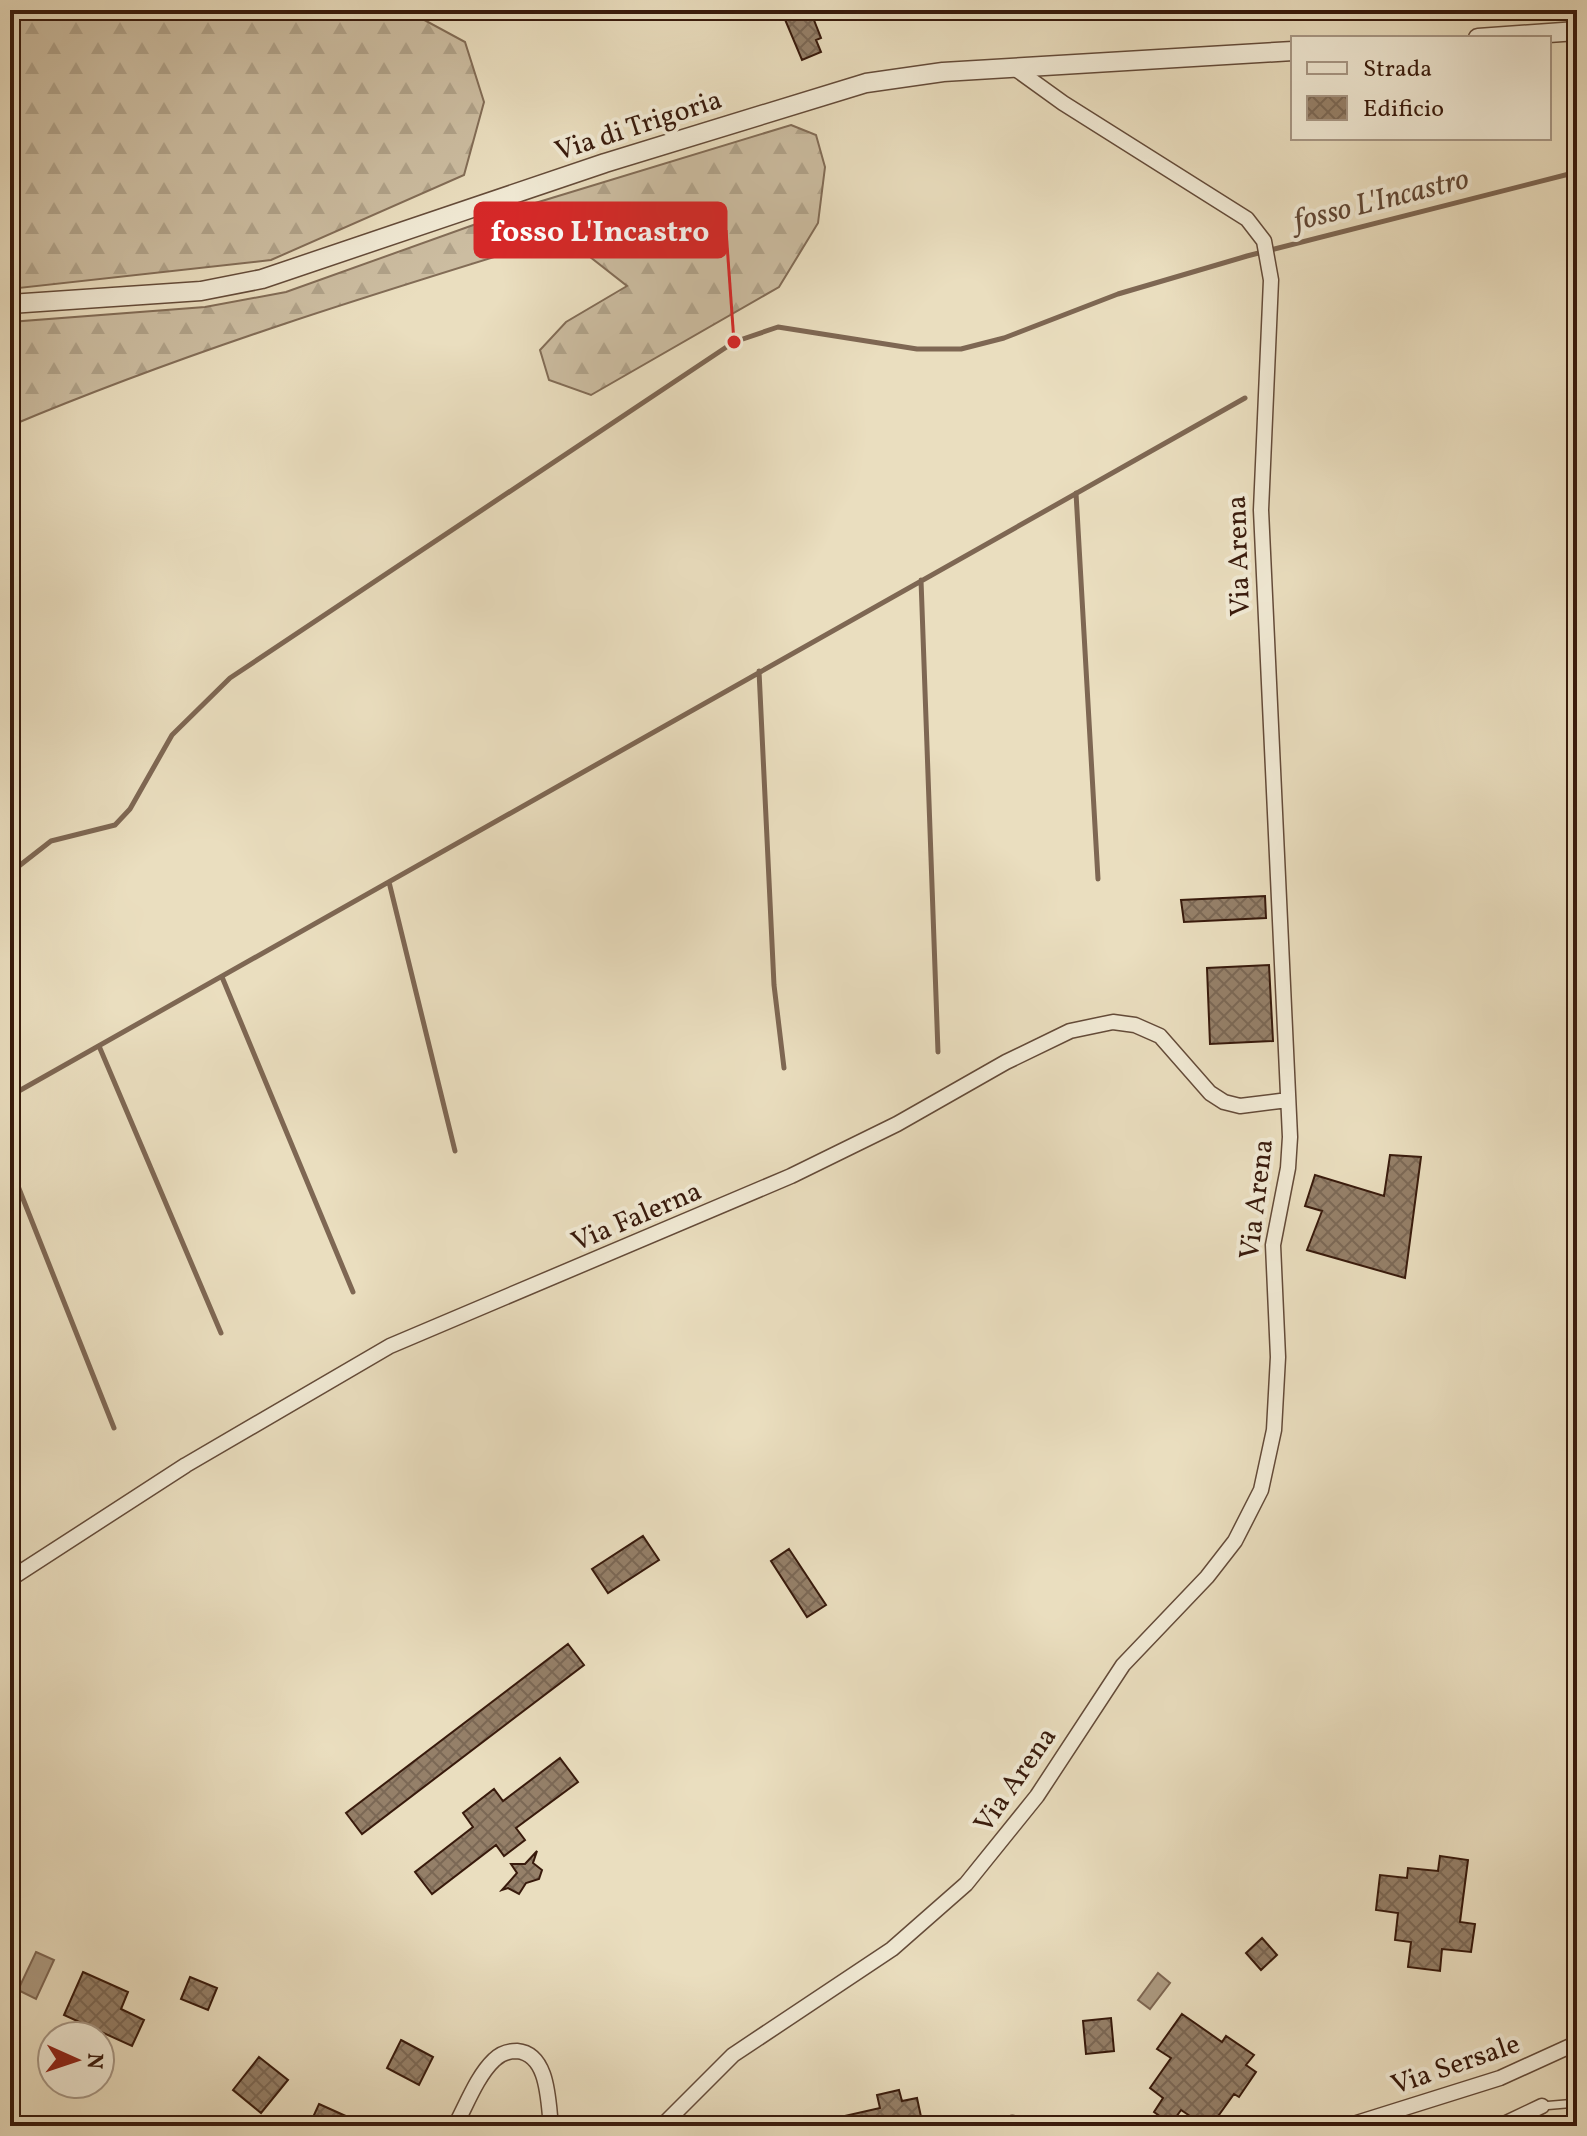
<svg xmlns="http://www.w3.org/2000/svg" width="1587" height="2136" viewBox="0 0 1587 2136" font-family="Vollkorn,serif">
<style>
.forest{fill:url(#forest-firs);stroke:#826c56;stroke-width:2}
.water{fill:#ad9b82;stroke:#7e6753;stroke-width:2}
.lines{fill:none;stroke-linecap:round;stroke-linejoin:round}
.stream{stroke:#7e6753;stroke-width:5}
.building{fill:url(#building-cross-hatch);stroke:#381a0c;stroke-width:2}
.service-casing{stroke:#644b39;stroke-width:10}
.minor-casing{stroke:#644b39;stroke-width:17}
.tertiary-casing{stroke:#644b39;stroke-width:21}
.service{stroke:#f1ead5;stroke-width:7}
.minor{stroke:#f1ead5;stroke-width:14}
.tertiary{stroke:#f1ead5;stroke-width:18}
.labels{text-anchor:middle;stroke-width:8;stroke-linejoin:round;paint-order:stroke}
.street-label{font-size:28px;fill:#381a0c;stroke:#f1ead5}
.water-label{font-size:30px;font-style:italic;fill:#614735;stroke:#f1ead5}
.leader{fill:none;stroke:#d62828;stroke-width:3}
.callout-dot{fill:#d62828;stroke:#f1ead5;stroke-width:3}
.callout{fill:#d62828;stroke:#d62828;stroke-width:3}
.callout-label{font-size:30px;text-anchor:middle;font-weight:bold;fill:#fff}
</style>
<defs>
<pattern id="forest-firs" width="22" height="20" patternUnits="userSpaceOnUse" patternTransform="scale(2)"><rect width="22" height="20" fill="#ccbda1"/><path d="M5 1l3.5 6h-7zM16 11l3.5 6h-7z" fill="#b0a289"/></pattern>
<pattern id="building-cross-hatch" width="8" height="8" patternUnits="userSpaceOnUse" patternTransform="scale(2)"><rect width="8" height="8" fill="#958069"/><path d="M0 0l8 8M0 8l8-8" fill="none" stroke="#7b6855"/></pattern>
</defs>
<rect width="100%" height="100%" fill="#eadebf"/>
<filter id="stains"><feTurbulence type="fractalNoise" baseFrequency=".0025" numOctaves="4"/><feColorMatrix values="0 0 0 0 .2 0 0 0 0 .09 0 0 0 0 .02 0 0 0 .5 -.17"/></filter>
<radialGradient id="worn" r=".72"><stop offset=".6" stop-color="#630" stop-opacity="0"/><stop offset="1" stop-color="#630" stop-opacity=".3"/></radialGradient>
<path class="forest" d="M10,10H406L465,42L484,102L464,175L271,260L10,289Z
M791,125L816,135L825,167L818,223L779,287L591,395L549,380L540,350L566,322L627,286L585,253L572,233C383,291 193,349 10,426V322L205,307L286,292L532,204Z"/>
<path class="water" d="M36,1952L54,1960L36,1999L18,1990Z
M1158,1973L1170,1983L1150,2009L1138,2000Z"/>
<g class="lines">
<path class="stream" d="M1122,13L1126,10
M1076,493L1098,879
M921,580L938,1052
M759,671L774,985L784,1068
M10,873L51,841L115,825L130,809L172,735L230,678L734,342L778,327L917,349H961L1004,338L1118,294L1247,256L1577,172
M389,882L455,1151
M222,977L353,1292
M99,1046L221,1333
M10,1096L1245,398
M10,1166L114,1428
M10,1503L16,1520"/>
</g>
<path class="building" d="M781,10H810L821,38L816,40L821,52L802,60Z
M1265,896L1266,918L1184,922L1181,900Z
M1269,965L1273,1041L1210,1044L1207,968Z
M1390,1155L1421,1157L1405,1278L1307,1250L1322,1211L1305,1206L1315,1175L1384,1196Z
M643,1536L659,1560L608,1593L592,1569Z
M789,1549L826,1605L807,1617L771,1561Z
M568,1644L584,1665L362,1834L346,1813Z
M560,1758L578,1782L516,1828L525,1840L504,1856L496,1845L432,1894L415,1872L473,1827L463,1813L494,1789L503,1801Z
M537,1851L533,1863L542,1870L539,1879L526,1883L519,1894L508,1888L502,1890L517,1873L511,1864H525Z
M1440,1856L1468,1860L1460,1922L1475,1924L1471,1952L1442,1949L1440,1971L1408,1967L1411,1942L1395,1940L1398,1913L1376,1910L1380,1875L1407,1878L1408,1868L1438,1871Z
M1262,1938L1277,1955L1261,1970L1246,1953Z
M83,1972L128,1992L121,2009L144,2020L132,2046L64,2015Z
M190,1977L217,1988L208,2010L181,1999Z
M1182,2014L1222,2042L1226,2036L1254,2055L1246,2065L1256,2072L1239,2097L1234,2094L1211,2126H1205L1181,2110L1171,2124L1154,2112L1163,2098L1150,2088L1171,2058L1157,2049Z
M1111,2018L1114,2051L1086,2054L1083,2021Z
M401,2040L433,2057L419,2085L387,2068Z
M259,2057L288,2080L261,2113L233,2090Z
M899,2090L902,2101L917,2098L923,2126H828L827,2120L880,2108L877,2095Z
M319,2104L368,2126H309Z"/>
<g class="lines">
<defs>
<path id="service" d="M1542,2106L1577,2103"/>
<path id="minor" d="M10,1579L186,1465L390,1346L791,1176L897,1124L1006,1062L1070,1031L1113,1022L1135,1025L1160,1036L1210,1093L1224,1102L1240,1106L1288,1100
M455,2126C466,2106 477,2076 494,2060C500,2054 509,2051 517,2051C549,2054 548,2102 551,2126
M662,2126L733,2055L892,1949L966,1884L1037,1796L1123,1665L1207,1577L1235,1541L1261,1490L1274,1430L1278,1357L1273,1245L1288,1168L1290,1137L1261,510L1271,280L1264,241L1247,219L1063,103L1013,67
M1010,2126L1012,2123
M1347,2126L1500,2078L1577,2043
M1500,2126L1542,2106"/>
<path id="tertiary" d="M1478,38L1577,31
M10,304L201,291L262,279L605,163L866,83L943,72L1293,51"/>
</defs>
<use href="#service" class="service-casing"/>
<use href="#minor" class="minor-casing"/>
<use href="#tertiary" class="tertiary-casing"/>
<use href="#service" class="service"/>
<use href="#minor" class="minor"/>
<use href="#tertiary" class="tertiary"/>
</g>
<g class="labels">
<g class="street-label">
<text transform="translate(638 124) rotate(-18)" y="10">Via di Trigoria</text>
<text transform="translate(1237 556) rotate(-92)" y="10">Via Arena</text>
<text transform="translate(1255 1199) rotate(-83)" y="10">Via Arena</text>
<text transform="translate(636 1215) rotate(-23)" y="10">Via Falerna</text>
<text transform="translate(1014 1779) rotate(-55)" y="10">Via Arena</text>
<text transform="translate(1455 2063) rotate(-19)" y="10">Via Sersale</text>
</g>
<g class="water-label">
<text transform="translate(1381 199) rotate(-14)" y="10">fosso L'Incastro</text>
</g>
</g>
<path class="leader" d="M734 342L726 230"/>
<circle class="callout-dot" cx="734" cy="342" r="8"/>
<rect class="callout" x="475" y="203" width="251" height="54" rx="8"/>
<g class="callout-label">
<text x="600" y="241">fosso L'Incastro</text>
</g>
<rect width="1587" height="2136" fill="none" stroke="#eadebf" stroke-width="40"/>
<rect x="12" y="12" width="1563" height="2112" fill="none" stroke="#381a0c" stroke-width="4"/>
<rect x="20" y="20" width="1547" height="2096" fill="none" stroke="#381a0c" stroke-width="2"/>
<rect x="1291" y="36" width="260" height="104" fill="#f1ead5" stroke="#a79785" stroke-width="2"/>
<rect x="1307" y="62" width="40" height="12" fill="#f1ead5" stroke="#a79785" stroke-width="2"/>
<text x="1363" y="76" font-size="24" fill="#381a0c">Strada</text>
<rect x="1307" y="96" width="40" height="24" fill="url(#building-cross-hatch)" stroke="#a79785" stroke-width="2"/>
<text x="1363" y="116" font-size="24" fill="#381a0c">Edificio</text>
<g transform="translate(76 2060) rotate(93)"><circle r="38" fill="#f1ead5" stroke="#a79785" stroke-width="2"/>
<path d="M0-6L14 30L0 20L-14 30Z" fill="#8f2418"/>
<text y="-12" font-size="22" font-weight="bold" text-anchor="middle" fill="#381a0c">N</text>
</g>
<rect width="100%" height="100%" filter="url(#stains)"/>
<rect width="100%" height="100%" fill="url(#worn)"/>
</svg>
